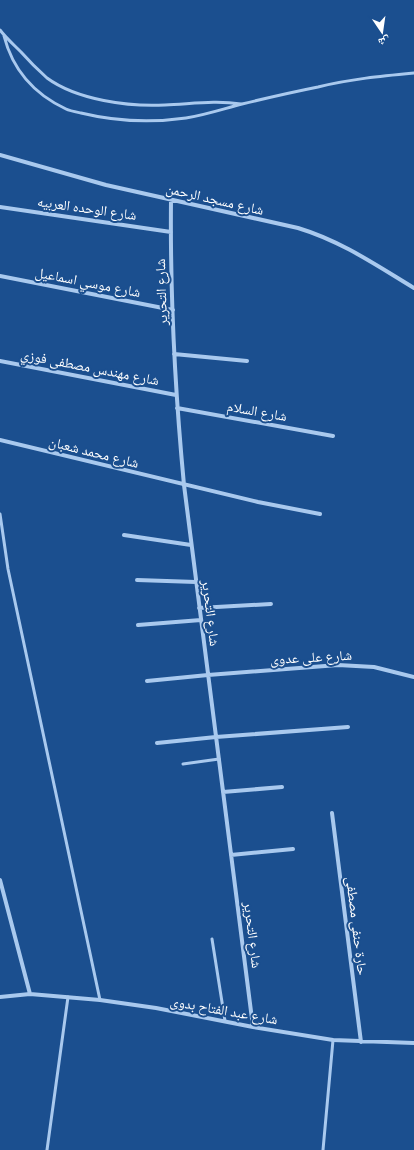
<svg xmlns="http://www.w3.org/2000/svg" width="414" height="1150" viewBox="0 0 414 1150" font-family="Overpass,'Noto Naskh Arabic',sans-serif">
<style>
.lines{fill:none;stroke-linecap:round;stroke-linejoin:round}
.lane{stroke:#a9c9ee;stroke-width:3}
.street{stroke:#a9c9ee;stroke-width:4}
.labels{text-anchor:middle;stroke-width:4;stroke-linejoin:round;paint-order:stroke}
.street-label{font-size:14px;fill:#fff;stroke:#1b4f8f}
</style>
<rect width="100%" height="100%" fill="#1b4f8f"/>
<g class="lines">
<path class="lane" d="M0,30C6,38 14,45 21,52C29,61 38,70 47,78C77,100 129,107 165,105C191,104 215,100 241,104
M4,36C13,71 34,94 66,109C70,111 76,112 81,113C114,121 151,123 186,118C205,115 223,109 242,104C267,98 293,92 318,87C350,79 382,76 414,73
M0,514L8,569L100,1000
M183,764L219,759
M212,939L225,1021
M47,1150L68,997
M323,1150L333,1040"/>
<path class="street" d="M0,155L106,185L298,228C341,241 376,265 414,288
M171,200C170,295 175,390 184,485L253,1027
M0,207L171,232
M0,276L173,310
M174,354L247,361
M0,361L176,395
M177,408L333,436
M0,440L258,502L320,514
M124,535L191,545
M137,580L196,582
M199,608L271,604
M138,625L201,620
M147,681L208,675L338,665L374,667L414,677
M157,743L216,737L348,727
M223,792L282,787
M332,813L361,1042
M231,855L293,849
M0,880L30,994
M0,997L30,994L100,1000L156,1008L253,1027L333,1040L414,1043"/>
</g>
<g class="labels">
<g class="street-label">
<text transform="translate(215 199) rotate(13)" y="5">شارع مسجد الرحمن</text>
<text transform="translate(87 208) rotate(8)" y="5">شارع الوحده العربيه</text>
<text transform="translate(88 282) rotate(11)" y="5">شارع موسي اسماعيل</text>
<text transform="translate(161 292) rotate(-92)" y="5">شارع التحرير</text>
<text transform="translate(90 367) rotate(11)" y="5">شارع مهندس مصطفى فوزي</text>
<text transform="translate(257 411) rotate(10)" y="5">شارع السلام</text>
<text transform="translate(94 452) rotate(14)" y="5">شارع محمد شعبان</text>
<text transform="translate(211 613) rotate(83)" y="5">شارع التحرير</text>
<text transform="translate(311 657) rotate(-3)" y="5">شارع على عدوى</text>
<text transform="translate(357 926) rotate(83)" y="5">حارة حنفى مصطفى</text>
<text transform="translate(253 935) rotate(83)" y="5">شارع التحرير</text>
<text transform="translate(224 1010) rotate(10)" y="5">شارع عبد الفتاح بدوى</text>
</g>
</g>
<g transform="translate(382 32) rotate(167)" stroke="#1b4f8f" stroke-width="3" paint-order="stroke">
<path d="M0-3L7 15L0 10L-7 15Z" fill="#ffffff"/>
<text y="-6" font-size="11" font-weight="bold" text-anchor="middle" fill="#ffffff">ش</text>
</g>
</svg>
